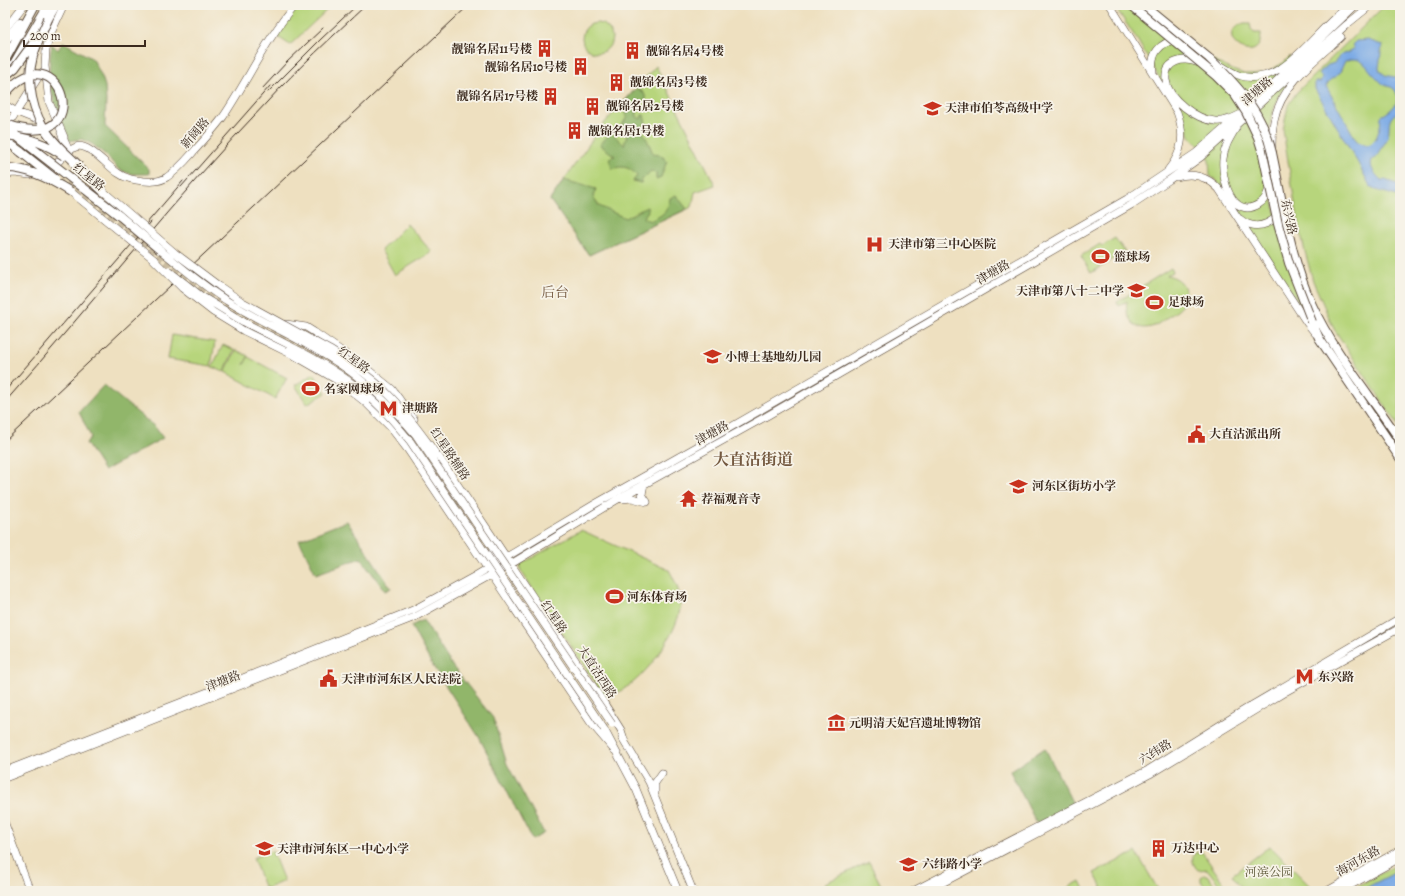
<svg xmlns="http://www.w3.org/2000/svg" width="1405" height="896" viewBox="0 0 1405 896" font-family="Alegreya,'Noto Serif SC',serif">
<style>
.green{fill:#b7d57b;stroke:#79804c}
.forest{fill:#91b66b;stroke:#667044}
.water{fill:#7caae5;stroke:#5c6a82;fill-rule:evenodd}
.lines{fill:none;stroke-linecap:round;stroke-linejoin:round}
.major-tunnel{stroke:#cabca0;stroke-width:7;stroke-dasharray:7 3.5;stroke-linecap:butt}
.major-casing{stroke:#564536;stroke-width:8}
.highway-casing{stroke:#564536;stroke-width:10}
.major{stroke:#fff;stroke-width:7}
.highway{stroke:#fff;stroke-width:8}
.rail{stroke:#3b2a1e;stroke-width:1}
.major-bridge-casing{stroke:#564536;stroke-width:8;stroke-linecap:butt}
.highway-bridge-casing{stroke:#564536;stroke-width:10;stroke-linecap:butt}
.major-bridge{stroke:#fff;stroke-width:7}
.highway-bridge{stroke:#fff;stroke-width:8}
.labels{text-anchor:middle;stroke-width:3.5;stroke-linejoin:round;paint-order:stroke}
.poi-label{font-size:12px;font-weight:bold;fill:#3b2a1e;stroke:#f7f3e8;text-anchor:start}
.street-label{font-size:12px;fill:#3b2a1e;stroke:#f7f3e8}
.park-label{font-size:12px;fill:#5a5535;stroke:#f7f3e8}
.quarter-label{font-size:14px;fill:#745940;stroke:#f7f3e8}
.district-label{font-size:16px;font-weight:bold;fill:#745940;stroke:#f7f3e8}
</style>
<rect width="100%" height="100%" fill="#f7f3e8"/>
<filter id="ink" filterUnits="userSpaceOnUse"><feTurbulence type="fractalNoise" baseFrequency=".025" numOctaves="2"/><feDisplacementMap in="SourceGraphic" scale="8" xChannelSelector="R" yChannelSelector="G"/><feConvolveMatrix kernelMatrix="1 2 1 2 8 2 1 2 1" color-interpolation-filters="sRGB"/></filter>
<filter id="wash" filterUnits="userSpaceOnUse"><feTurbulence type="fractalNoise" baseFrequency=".012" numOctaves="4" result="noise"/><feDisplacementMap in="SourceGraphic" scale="16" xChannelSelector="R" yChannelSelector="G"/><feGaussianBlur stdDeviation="0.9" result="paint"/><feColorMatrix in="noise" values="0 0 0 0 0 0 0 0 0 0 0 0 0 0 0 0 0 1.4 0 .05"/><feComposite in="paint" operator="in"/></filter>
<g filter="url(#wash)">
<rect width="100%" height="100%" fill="#eee0c0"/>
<path class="green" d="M299,5H332L290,45L275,35L284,22Z
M1114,5H1139L1209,59L1235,71L1245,74L1265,73L1283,63L1290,56L1303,71L1280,93L1271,117L1264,170L1303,309L1227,195L1216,180L1210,176L1209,160L1204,151L1190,136L1181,111L1168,93L1138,41Z
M1385,5H1400V428L1334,329L1313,281L1304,248L1294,198L1283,130L1288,105L1297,92Z
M1244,23H1250L1251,29L1254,33H1261C1262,72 1208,35 1244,23Z
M582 38a15 15 0 1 1 30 0a15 15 0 1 1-30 0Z
M656,66L715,185L695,192L692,207L589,255L550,200L601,127Z
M407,224L432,252L395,275L381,250Z
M1115,238L1125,252L1091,273L1081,256L1100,244L1102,246Z
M1171,268L1173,272L1167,275C1175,277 1181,280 1184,287C1191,303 1178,311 1166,318C1162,321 1156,326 1151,327C1134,332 1124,316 1127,301L1119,306L1117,302Z
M172,335L215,342L211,366L168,359Z
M223,345L234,350L224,372L212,367Z
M236,350L248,356L244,365L248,357L287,378L275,399L225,372Z
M314,374L326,393L307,404L295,385Z
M581,530L669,570C674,579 679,589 680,599C684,623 654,664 637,679C629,687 616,693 606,699L521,571L520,568L521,564Z
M1270,846L1315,891H1244L1232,875Z
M272,851L284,881L265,889L253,858Z
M1136,852L1159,891H1104L1094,873Z
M1202,852L1229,891H1223L1224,890L1207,869L1198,870C1194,867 1190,858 1195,853C1196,852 1200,852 1202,852Z
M869,862L884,891H828L825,883Z
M1400,863V891H1348Z
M1204,875H1207L1219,891C1210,891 1205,888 1201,881V877Z
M1080,881L1085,891H1062Z"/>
<path class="forest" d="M63,42L93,59L102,77L105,86L106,101L105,126L149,169V174H131L119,170L106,155L92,144L81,139L69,141L65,128L63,125C51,97 46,75 52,44L58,50Z
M637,88L644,93L646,99L637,108V117L641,119L642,115H644L646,124L641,127C645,137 650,144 653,154L661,155L667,161L661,177L656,179V173L651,171L642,180L641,183L633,181L637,176C630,167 623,165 612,169L609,158L615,156L600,145L611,132L624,145L627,135L622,125L627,117L623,103Z
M564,180L596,189L593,196L599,206L625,218L647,207L648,211L643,218L650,221C663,215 668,212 670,198L676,195L687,209L589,255L550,200Z
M104,385L155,427L163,438L104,471L86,443L91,437L79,412Z
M347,521L391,588L385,591L361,558L316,574L299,540Z
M423,620L453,667L493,718L507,764L544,833L532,840L479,737L431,663L411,626Z
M1045,748L1073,804L1037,824L1010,771Z"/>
<path class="water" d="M1368,40L1382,45L1379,68L1380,71L1385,75L1400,78V111C1384,119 1392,127 1387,139C1386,143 1382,146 1380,150C1378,155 1377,157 1372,160C1369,168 1375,174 1381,180H1385L1400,185V197L1373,189L1370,186L1358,163L1315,89V82H1320L1322,78L1319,73L1328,65L1334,63L1341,55L1343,54L1344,52L1347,53L1354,49L1352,45L1356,41ZM1352,59C1364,58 1368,70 1376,77C1378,79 1382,84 1385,85C1388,87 1391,86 1394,89C1404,101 1390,112 1381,116C1381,130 1374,156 1356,140L1326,86L1330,80L1339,74L1345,61Z
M1400,870V891H1360Z"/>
</g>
<g filter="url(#ink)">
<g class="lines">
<path class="major-tunnel" d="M71,159L74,174L82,184
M56,182L66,184L75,188L205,294C267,332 341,355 389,412
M425,458L491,553"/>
<defs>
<path id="major" d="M1110,5L1177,112C1185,134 1183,152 1168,170
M5,29L24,5
M1199,63C1184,57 1164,60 1166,80C1168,99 1197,120 1215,121C1225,122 1233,118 1241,114
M1217,63C1225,68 1232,73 1241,76C1286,88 1317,25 1351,5
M1153,72C1150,55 1159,42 1177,40
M5,105L17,112L42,122
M1248,108L1356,5
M6,128L41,73
M1236,128C1230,138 1224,147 1223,159C1221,178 1232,221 1259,204C1266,200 1268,194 1269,186
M61,133L69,151
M64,137L49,102L45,66L46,50L50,35L64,5
M1272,149C1272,139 1272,130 1274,121C1281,85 1315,60 1341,37
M5,174L15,173L30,175
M45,177C53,169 65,151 76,147C88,142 108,167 118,173C126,179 135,180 144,181C152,182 160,182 167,177C178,170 187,159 195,150C205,139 214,129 223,117C248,80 266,39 295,5
M1177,177C1193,172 1208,177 1219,189L1307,323L1315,333
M1240,219C1257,233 1280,223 1281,201
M242,321L290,346
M286,324L306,327L314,332L366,368L392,389L414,419
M366,403L391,428L408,450L591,723L614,750
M435,451L604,703L621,730L625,742
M644,484L642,494L647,502
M622,499L632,498L647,502
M491,553L502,561
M604,729L636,789L678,891
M623,739L649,782L693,891
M5,771L223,686L413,610L475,576L595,504L698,446L1127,199L1196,153L1234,120
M5,778L415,617L511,564L618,499L765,417L1131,205L1169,180L1201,157L1345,26L1371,5
M655,793V783L662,773
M5,824L30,891
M913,891L1148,770L1254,704L1400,618
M927,891L1150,774L1285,692L1400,628
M1327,891L1400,850
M1340,891L1400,858"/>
<path id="highway" d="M1144,5L1210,59
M48,19L56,5
M5,41L20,22
M5,60L35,5
M12,67L48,5
M5,140L21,152
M1272,153C1283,204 1290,257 1312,305C1334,353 1371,396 1400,440
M1312,322L1319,338L1400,458"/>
</defs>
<use href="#major" class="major-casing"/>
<use href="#highway" class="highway-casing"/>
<use href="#major" class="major"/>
<use href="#highway" class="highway"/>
<path class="rail" d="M262,89L287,62L323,28
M268,92L321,39L357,5
M181,187L270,86
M146,224L183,181
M5,391L151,222
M5,402C93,303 175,198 267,102C298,68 332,37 366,5
M5,441L469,5"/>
<defs>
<path id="major-bridge" d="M103,191L175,253L219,286L241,301L330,350C351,363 372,377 389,395C407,413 422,435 437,455
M71,192L156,261
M160,250C183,268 204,287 229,302C267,326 311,343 348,370C375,389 395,411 416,435L612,724
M153,259L182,288L213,312L244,331L295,356L328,375L340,382L366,403
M169,271L201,296L242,321
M290,346C316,359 340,373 363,392C381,406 395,423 410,441L604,729"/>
<path id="highway-bridge" d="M1131,5L1216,76L1235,95L1246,112L1258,137L1262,150L1278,224L1289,263L1312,322
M48,19C43,31 37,43 33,56C26,82 32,114 49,135C57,146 69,156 79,166
M1210,59C1238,86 1263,113 1272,153
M5,76L15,68L34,42
M5,94C61,26 100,158 6,124
M5,127L121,217L160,250
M5,135C26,137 46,143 64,156
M21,152L55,179
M74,164L103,191
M5,168C28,167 52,180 71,192"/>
</defs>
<use href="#major-bridge" class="major-bridge-casing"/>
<use href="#highway-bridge" class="highway-bridge-casing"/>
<use href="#major-bridge" class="major-bridge"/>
<use href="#highway-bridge" class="highway-bridge"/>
</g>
</g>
<defs>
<symbol id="building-bare" viewBox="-9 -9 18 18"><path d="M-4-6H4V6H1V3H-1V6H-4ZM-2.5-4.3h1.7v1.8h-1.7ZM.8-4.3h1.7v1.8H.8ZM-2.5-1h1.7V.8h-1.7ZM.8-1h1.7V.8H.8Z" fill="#c8321e" stroke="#f7f3e8" stroke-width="2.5" paint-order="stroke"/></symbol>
<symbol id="school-bare" viewBox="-9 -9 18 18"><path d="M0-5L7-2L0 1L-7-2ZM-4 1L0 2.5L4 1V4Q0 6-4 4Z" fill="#c8321e" stroke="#f7f3e8" stroke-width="2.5" paint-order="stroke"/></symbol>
<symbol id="hospital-bare" viewBox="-9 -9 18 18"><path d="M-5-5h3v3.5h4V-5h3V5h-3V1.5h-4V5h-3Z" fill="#c8321e" stroke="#f7f3e8" stroke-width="2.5" paint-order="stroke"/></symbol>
<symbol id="stadium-bare" viewBox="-9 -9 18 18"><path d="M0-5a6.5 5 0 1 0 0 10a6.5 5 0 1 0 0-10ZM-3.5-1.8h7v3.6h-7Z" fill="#c8321e" stroke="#f7f3e8" stroke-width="2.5" paint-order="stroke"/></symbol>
<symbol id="metro-bare" viewBox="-9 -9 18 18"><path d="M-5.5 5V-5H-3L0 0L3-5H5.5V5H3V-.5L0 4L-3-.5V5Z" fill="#c8321e" stroke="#f7f3e8" stroke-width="2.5" paint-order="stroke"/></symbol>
<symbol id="civic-bare" viewBox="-9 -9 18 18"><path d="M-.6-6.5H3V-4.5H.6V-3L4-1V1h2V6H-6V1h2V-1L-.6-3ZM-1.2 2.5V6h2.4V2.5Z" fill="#c8321e" stroke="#f7f3e8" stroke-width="2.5" paint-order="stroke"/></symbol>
<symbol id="temple-bare" viewBox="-9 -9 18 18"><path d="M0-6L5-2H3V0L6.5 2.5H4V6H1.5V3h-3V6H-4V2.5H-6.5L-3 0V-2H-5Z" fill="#c8321e" stroke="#f7f3e8" stroke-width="2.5" paint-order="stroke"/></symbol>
<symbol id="museum-bare" viewBox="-9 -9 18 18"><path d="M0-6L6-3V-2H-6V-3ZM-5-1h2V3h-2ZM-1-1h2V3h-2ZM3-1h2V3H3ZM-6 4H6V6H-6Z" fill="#c8321e" stroke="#f7f3e8" stroke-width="2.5" paint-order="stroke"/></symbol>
</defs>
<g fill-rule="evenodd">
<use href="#building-bare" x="532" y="36" width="25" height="25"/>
<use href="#building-bare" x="620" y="38" width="25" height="25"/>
<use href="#building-bare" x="568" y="54" width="25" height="25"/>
<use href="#building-bare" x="604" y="70" width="25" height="25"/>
<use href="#building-bare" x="538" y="84" width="25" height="25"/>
<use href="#building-bare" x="580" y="94" width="25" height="25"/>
<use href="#school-bare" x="920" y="96" width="25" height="25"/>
<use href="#building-bare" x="562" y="118" width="25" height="25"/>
<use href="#hospital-bare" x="862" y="232" width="25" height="25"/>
<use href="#stadium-bare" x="1088" y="244" width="25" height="25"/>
<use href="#school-bare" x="1124" y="278" width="25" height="25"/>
<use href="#stadium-bare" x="1142" y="290" width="25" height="25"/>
<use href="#school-bare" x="700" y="344" width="25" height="25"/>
<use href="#stadium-bare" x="298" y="376" width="25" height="25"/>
<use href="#metro-bare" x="376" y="396" width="25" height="25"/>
<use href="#civic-bare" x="1184" y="422" width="25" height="25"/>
<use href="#school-bare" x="1006" y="474" width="25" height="25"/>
<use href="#temple-bare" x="676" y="486" width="25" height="25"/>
<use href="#stadium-bare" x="602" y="584" width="25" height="25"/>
<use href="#metro-bare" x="1292" y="664" width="25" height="25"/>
<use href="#civic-bare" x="316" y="666" width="25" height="25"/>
<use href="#museum-bare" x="824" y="710" width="25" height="25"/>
<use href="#building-bare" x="1146" y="836" width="25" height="25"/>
<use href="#school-bare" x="252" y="836" width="25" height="25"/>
<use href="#school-bare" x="896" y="852" width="25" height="25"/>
</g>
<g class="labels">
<g class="poi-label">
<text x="532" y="53" text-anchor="end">靓锦名居11号楼</text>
<text x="646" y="55">靓锦名居4号楼</text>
<text x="567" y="71" text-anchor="end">靓锦名居10号楼</text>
<text x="630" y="86">靓锦名居3号楼</text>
<text x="538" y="100" text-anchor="end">靓锦名居17号楼</text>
<text x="606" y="110">靓锦名居2号楼</text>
<text x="945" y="112">天津市伯苓高级中学</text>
<text x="588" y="135">靓锦名居1号楼</text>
<text x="888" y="248">天津市第三中心医院</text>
<text x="1114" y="261">篮球场</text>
<text x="1124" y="295" text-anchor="end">天津市第八十二中学</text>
<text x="1168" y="306">足球场</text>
<text x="725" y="361">小博士基地幼儿园</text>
<text x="324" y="393">名家网球场</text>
<text x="402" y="412">津塘路</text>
<text x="1209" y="438">大直沽派出所</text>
<text x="1032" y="490">河东区街坊小学</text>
<text x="701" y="503">荐福观音寺</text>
<text x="627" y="601">河东体育场</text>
<text x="1318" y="681">东兴路</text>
<text x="341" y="683">天津市河东区人民法院</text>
<text x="849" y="727">元明清天妃宫遗址博物馆</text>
<text x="1171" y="852">万达中心</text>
<text x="277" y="853">天津市河东区一中心小学</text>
<text x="922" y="868">六纬路小学</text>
</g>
<g class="street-label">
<text transform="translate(1257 91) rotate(-42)" y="4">津塘路</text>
<text transform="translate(195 133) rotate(-49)" y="4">新阔路</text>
<text transform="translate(89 177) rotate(38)" y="4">红星路</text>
<text transform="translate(1289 217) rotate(78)" y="4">东兴路</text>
<text transform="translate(993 272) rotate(-30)" y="4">津塘路</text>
<text transform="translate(354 360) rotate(36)" y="4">红星路</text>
<text transform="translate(712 433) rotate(-29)" y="4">津塘路</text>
<text transform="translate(450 454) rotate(56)" y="4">红星路辅路</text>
<text transform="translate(554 617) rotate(56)" y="4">红星路</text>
<text transform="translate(597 672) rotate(57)" y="4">大直沽西路</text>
<text transform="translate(223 681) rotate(-21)" y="4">津塘路</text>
<text transform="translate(1155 752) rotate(-31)" y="4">六纬路</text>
<text transform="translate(1358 861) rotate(-30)" y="4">海河东路</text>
</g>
<g class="park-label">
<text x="1269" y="876">河滨公园</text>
</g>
<g class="quarter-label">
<text x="555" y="297">后台</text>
</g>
<g class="district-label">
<text x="753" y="465">大直沽街道</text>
</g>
</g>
<rect width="1405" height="896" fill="none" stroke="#f7f3e8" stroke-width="20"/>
<path d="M24 40v6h121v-6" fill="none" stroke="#3b2a1e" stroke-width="2"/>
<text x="30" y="40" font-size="12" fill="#3b2a1e" stroke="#f7f3e8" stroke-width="3" paint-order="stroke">200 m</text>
</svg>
